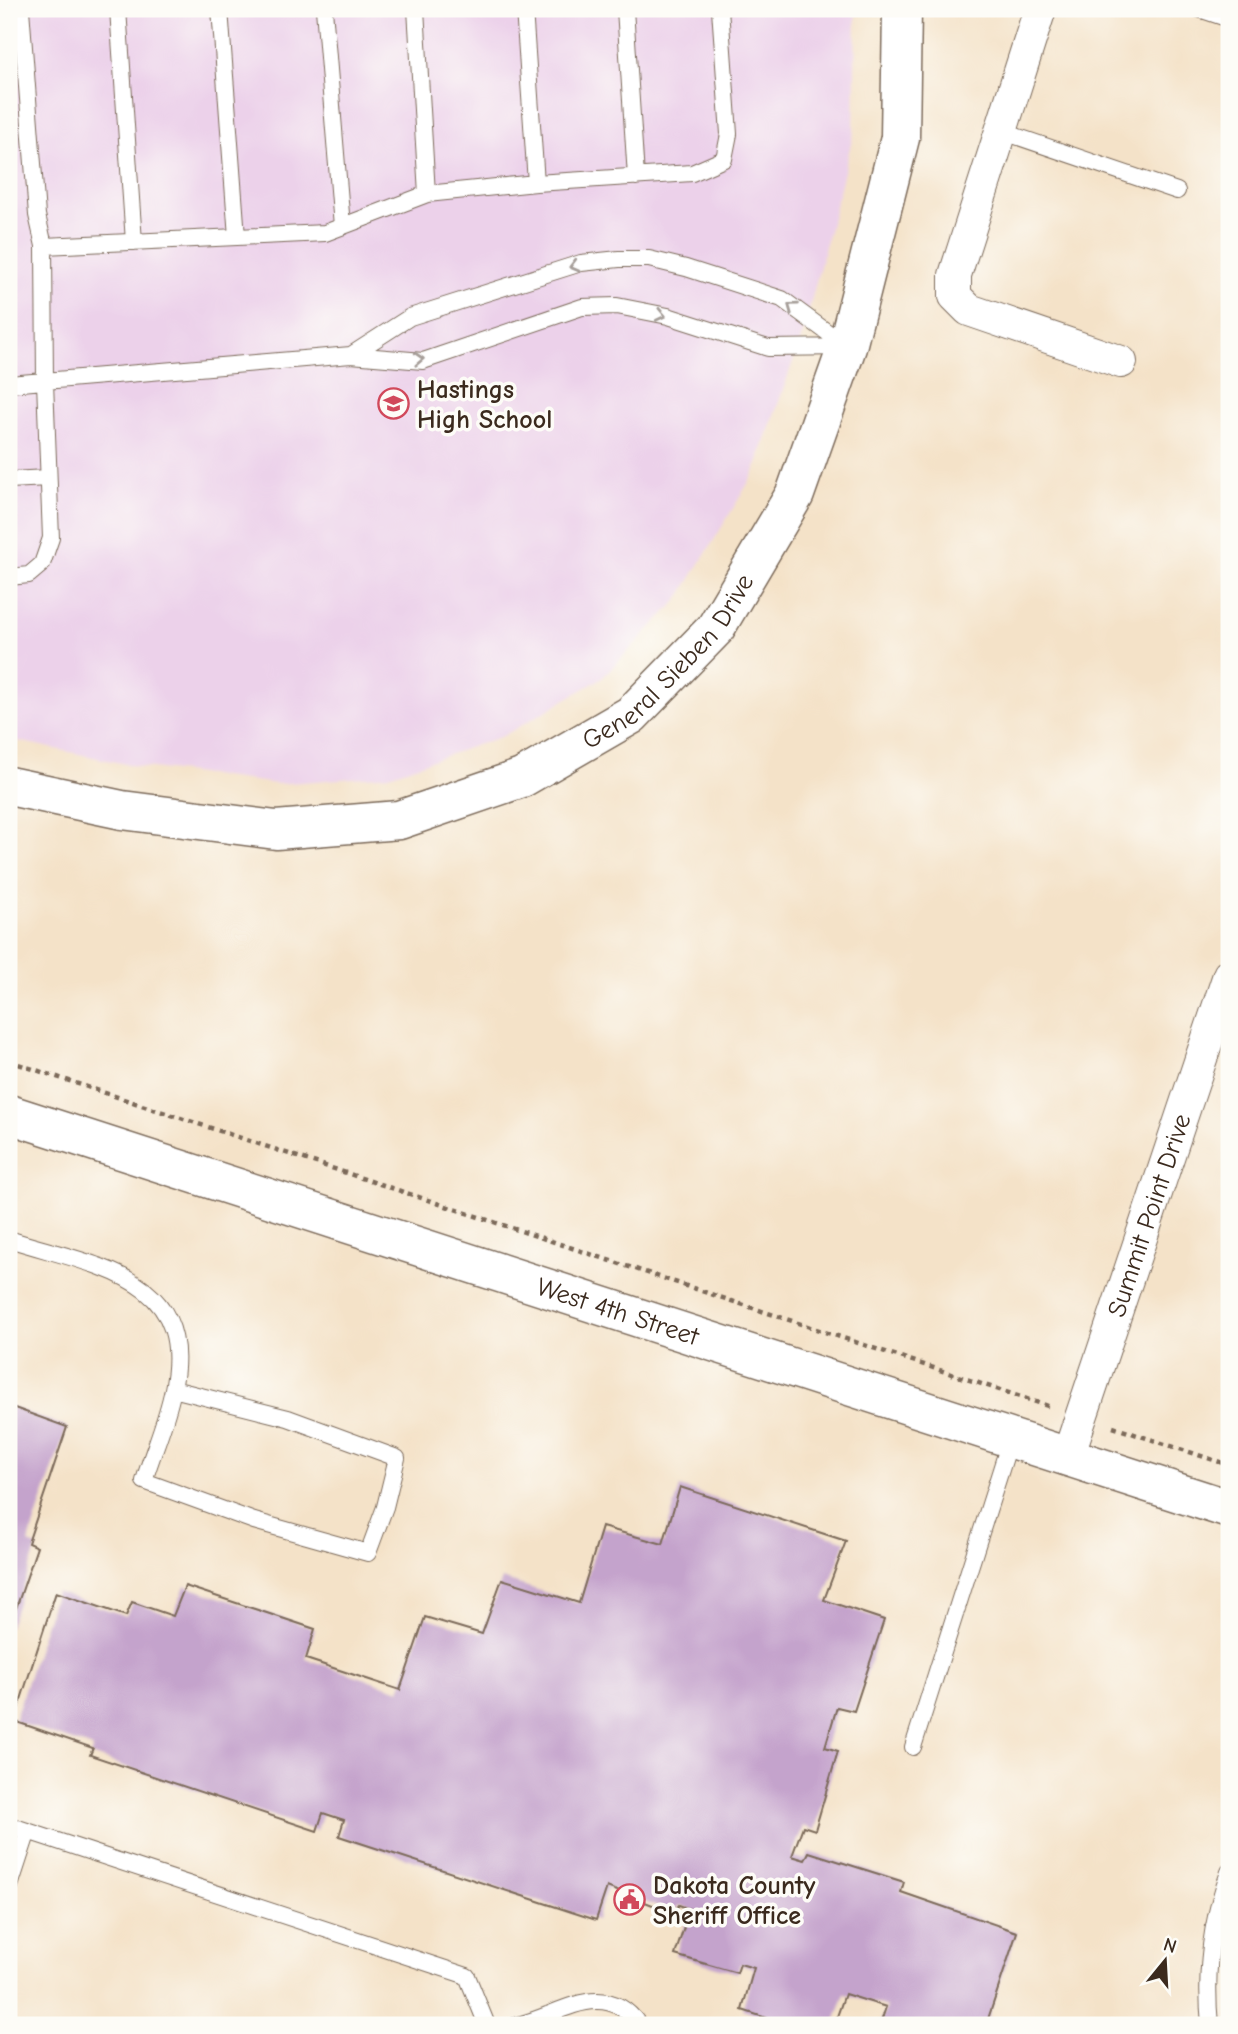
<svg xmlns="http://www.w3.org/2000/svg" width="1238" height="2034" viewBox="0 0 1238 2034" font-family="'Comic Neue',sans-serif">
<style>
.built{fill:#ecd1ea}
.building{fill:#c4a3cc}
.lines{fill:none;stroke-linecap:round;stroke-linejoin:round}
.service-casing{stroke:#7c6a5a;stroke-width:18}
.minor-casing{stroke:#7c6a5a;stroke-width:34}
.tertiary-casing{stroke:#7c6a5a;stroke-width:41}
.path{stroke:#7c6a5a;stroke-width:4.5;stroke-dasharray:5 5;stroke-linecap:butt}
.service{stroke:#fff;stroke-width:16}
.minor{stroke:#fff;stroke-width:32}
.tertiary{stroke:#fff;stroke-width:38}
.oneway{stroke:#a79f9a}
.labels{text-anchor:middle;stroke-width:7;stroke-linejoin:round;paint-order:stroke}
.poi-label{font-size:26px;font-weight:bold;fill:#3b2a1e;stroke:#fdfcf7;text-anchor:start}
.street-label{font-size:26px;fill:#3b2a1e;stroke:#fdfcf7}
</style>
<rect width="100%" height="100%" fill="#fdfcf7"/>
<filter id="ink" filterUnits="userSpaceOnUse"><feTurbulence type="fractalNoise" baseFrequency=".0143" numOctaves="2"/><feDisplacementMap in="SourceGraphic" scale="14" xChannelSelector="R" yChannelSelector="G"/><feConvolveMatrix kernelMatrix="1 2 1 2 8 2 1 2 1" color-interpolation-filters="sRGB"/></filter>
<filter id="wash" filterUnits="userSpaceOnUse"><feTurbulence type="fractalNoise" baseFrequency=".00686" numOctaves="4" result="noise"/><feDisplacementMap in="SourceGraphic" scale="28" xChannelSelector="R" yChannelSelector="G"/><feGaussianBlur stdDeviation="1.57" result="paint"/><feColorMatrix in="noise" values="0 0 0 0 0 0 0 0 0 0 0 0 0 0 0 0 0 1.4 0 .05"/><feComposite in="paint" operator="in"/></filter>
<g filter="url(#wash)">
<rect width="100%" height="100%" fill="#f4e2c8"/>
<path class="built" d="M9,9H856L854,132L803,333L753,475L678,600L602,678L503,736L389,775L277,784L130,765L9,739Z"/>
<g id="blocks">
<path class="building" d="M9,1406L67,1427L28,1543L37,1547L9,1629Z
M680,1487L846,1541L824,1600L884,1620L854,1711L837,1707L825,1747L838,1751L815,1830L803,1826L792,1856L805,1860L809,1852L904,1882L901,1892L1017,1932L986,2025H880L886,2007L845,1994L834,2025H788L742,2010L754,1968L740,1964L737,1973L675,1955L690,1909L679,1905L673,1913L607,1887L596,1920L339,1836L344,1820L323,1813L317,1831L90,1755L93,1748L14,1721L56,1592L126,1616L132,1602L173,1616L185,1586L315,1629L306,1659L400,1690L425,1617L482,1634L502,1579L579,1603L602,1527L663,1544Z"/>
</g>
</g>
<g filter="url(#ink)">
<use href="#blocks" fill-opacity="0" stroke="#7c6a5a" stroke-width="2"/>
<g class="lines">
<defs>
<path id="service" d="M118,9L134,242
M220,9L237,237
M324,9L342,226
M416,9L427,194
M524,9L536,183
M625,9L636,177
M1199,9L1229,19
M1001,131L1177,191
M44,246L325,233L427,194L536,183L692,173L724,159L729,134L720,9
M351,355L410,317L581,263L619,259H649L686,268L782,299L846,346
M9,384L351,355L423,361L582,307L617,306L668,316L768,348L847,347
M9,480L48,478
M9,577L29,575L42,564L51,538L45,382L44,246L37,215L21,9
M9,1239C91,1266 197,1274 173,1389C167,1420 153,1451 144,1481L254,1521L368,1553L385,1507L397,1458L288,1418L173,1389
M913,1747L1011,1438
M9,1825L467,1976L487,2025
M9,1889L28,1831
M517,2025C559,2016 604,1976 639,2025
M1210,2025C1205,1974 1211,1921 1229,1872"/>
<g id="minor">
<path d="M1040,9L955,275V296L969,310L1121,362"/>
<path id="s1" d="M1068,1456L1229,975"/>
</g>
<g id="tertiary">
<path id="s2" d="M9,786L122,810L276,830L399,820L522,778L631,715L715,629L795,494L847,347L900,138L902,9"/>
<path id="s3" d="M9,1114L1229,1509"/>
</g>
</defs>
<use href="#service" class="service-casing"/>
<use href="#minor" class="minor-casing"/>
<use href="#tertiary" class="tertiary-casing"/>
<path class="path" d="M9,1061L1051,1407
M1113,1427L1229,1465"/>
<use href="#service" class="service"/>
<use href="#minor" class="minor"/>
<use href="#tertiary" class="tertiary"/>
</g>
<defs><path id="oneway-chevron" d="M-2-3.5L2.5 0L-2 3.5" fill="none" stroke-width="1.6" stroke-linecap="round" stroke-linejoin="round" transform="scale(1.75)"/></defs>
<g class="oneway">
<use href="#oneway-chevron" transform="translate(574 266) rotate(165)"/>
<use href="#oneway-chevron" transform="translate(792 307) rotate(-144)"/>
<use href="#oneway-chevron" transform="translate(661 315) rotate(12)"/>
<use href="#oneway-chevron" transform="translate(419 359) rotate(-3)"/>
</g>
</g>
<defs>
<symbol id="school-ring" viewBox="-11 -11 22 22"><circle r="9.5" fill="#fdfcf7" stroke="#d1495b" stroke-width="1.5"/><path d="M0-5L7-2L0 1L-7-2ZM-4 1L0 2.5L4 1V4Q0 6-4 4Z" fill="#d1495b"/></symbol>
<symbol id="civic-ring" viewBox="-11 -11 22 22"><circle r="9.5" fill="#fdfcf7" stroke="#d1495b" stroke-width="1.5"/><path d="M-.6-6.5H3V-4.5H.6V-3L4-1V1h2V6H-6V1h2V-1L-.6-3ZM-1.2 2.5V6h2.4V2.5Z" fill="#d1495b"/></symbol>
</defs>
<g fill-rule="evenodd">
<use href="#school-ring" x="376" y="386" width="35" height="35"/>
<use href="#civic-ring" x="612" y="1882" width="35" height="35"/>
</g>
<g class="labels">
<g class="poi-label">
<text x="417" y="398">Hastings<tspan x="417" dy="30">High School</tspan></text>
<text x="653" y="1894">Dakota County<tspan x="653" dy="30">Sheriff Office</tspan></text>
</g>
<g class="street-label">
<text dy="9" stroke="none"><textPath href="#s2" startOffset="714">General Sieben Drive</textPath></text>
<text dy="9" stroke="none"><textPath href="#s1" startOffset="254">Summit Point Drive</textPath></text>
<text dy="9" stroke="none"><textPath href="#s3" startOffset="640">West 4th Street</textPath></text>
</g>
</g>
<rect width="1238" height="2034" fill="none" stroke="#fdfcf7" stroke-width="35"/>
<g transform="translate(1165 1961) rotate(18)" stroke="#fdfcf7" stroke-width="5" paint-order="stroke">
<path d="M0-5L12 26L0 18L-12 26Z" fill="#3b2a1e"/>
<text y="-10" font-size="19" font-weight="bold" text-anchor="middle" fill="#3b2a1e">N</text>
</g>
</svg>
